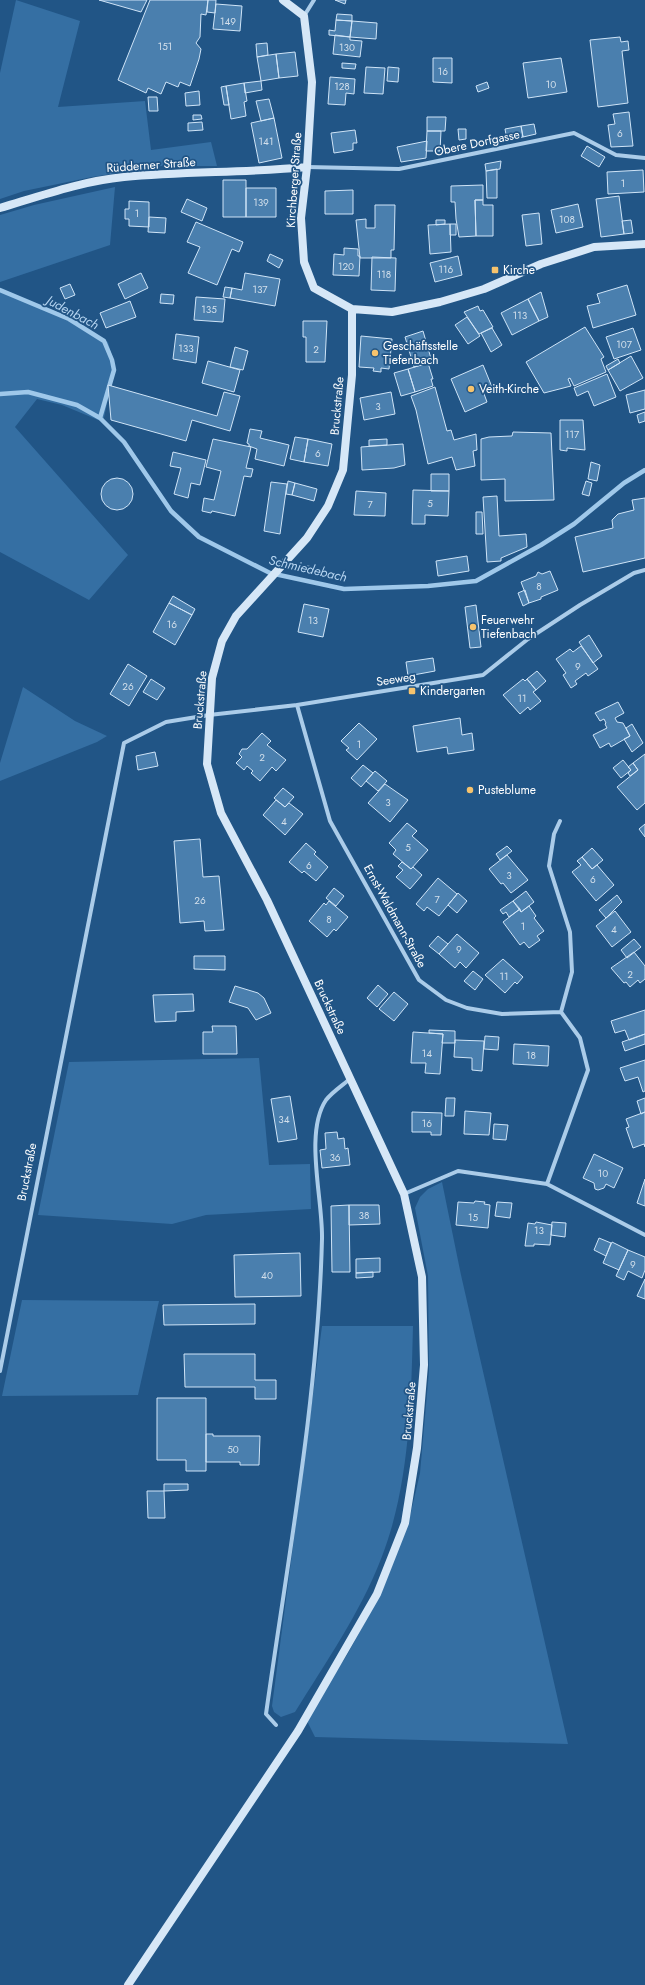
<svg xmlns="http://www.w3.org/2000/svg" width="645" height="1985" viewBox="0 0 645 1985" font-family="Jost,sans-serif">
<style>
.green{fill:#356fa3}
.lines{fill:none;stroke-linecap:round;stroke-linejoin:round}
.stream{stroke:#9fc8ea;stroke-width:4.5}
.building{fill:#4a7fae;stroke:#cfe4f7}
.street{stroke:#abcce9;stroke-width:4}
.secondary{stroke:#d6e7f7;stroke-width:8}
.poi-dot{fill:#f6c36d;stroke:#215586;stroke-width:1.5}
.labels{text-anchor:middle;stroke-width:3.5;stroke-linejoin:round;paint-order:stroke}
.number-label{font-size:10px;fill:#d2dfeb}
.street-label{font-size:12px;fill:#fff;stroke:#215586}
.poi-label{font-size:12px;fill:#fff;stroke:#215586;text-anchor:start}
.water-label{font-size:13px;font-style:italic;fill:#b6d5f1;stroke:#215586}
</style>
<rect width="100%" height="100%" fill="#215586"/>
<path class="green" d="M16,0L80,21L58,107L145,101L151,150L211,142L217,166H161L92,177L24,191L0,199V73Z
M115,187L110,245L0,282V215L34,205Z
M0,289L64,315L108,342L115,367L103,422L62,405L37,399L15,427L128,555L89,600L0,552Z
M23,687L75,721L107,736L97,742L0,781V763Z
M259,1058L269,1165L310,1164L311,1209L206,1215L172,1224L38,1215L69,1062Z
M442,1182L461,1275L568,1744L315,1737L306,1719L347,1655L382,1591L408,1525L420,1473L429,1371L428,1276L415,1208L420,1197L428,1189Z
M22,1300L159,1301L138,1395L2,1396Z
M322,1326H413C411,1403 410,1485 381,1559C360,1613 326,1662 295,1712L281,1717L274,1712L272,1706Z"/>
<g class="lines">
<path class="stream" d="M0,290L69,319L104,341L112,360L114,370L100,418
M0,394L28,392L77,405L100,418L124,442L171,511L199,537L270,573L344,589L428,586L476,581L541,545L574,524L624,483L645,470"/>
</g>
<path class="building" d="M99,0H147L141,12Z
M150,0H208L206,15L201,14L200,37L196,43L201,49L199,59L190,86L180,82L178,87L166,82L161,94L148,88L146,93L118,80Z
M208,0H216L215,13L207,12Z
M335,0H346L345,4Z
M216,4L242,6L240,31L213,29Z
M337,14L352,15V21L336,20Z
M336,20L352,21L350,37L329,35V30L335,31Z
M352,21L377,23L376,39L350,37Z
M335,35L350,37V40L362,41L360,57L333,54Z
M620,37L621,42L628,41L629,50L622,51L628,103L598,107L590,40Z
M267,43L268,55L257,57L256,44Z
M295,52L298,76L279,78L276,54Z
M276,54L279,78L261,81L257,57Z
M433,58H452V83L433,82Z
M561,58L567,92L528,98L523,63Z
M342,63L356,64L355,69L342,68Z
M366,67L385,68L383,94L364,93Z
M388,67L399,68L398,82L387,81Z
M330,77L355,79L354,94L346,93L345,105L328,104Z
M261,81L262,90L245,93L244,83Z
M487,82L489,88L478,92L476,86Z
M244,83L247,101L244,102L246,116L231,119L226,86Z
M226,86L229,105H224L221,87Z
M199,91L200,105L186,106L185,93Z
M148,97H157L158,111H149Z
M269,99L274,118L261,121L256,101Z
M629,112L633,146L611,147L608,125L615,124L613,114Z
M193,115H201L202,119L193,120Z
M427,117H446L445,131H427Z
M274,118L282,158L259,163L251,123Z
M202,122L203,130L188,131V123Z
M534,124L536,134L523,137L521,126Z
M521,126L523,137L507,140L505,129Z
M458,129H466V139L459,140Z
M355,130L357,143H353V150L334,153L331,133Z
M427,131H441L440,151H426Z
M427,141L426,158L401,162L397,147Z
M587,146L605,157L599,167L581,156Z
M501,161L500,169L486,171L485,164Z
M497,169V198H487L486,171Z
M643,170L644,192L608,194L607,172Z
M223,180H246V217H223Z
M483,185V200H475L476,236L459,237L456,219L455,202H451V186Z
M246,188H276V217H246Z
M353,190V214H325V191Z
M619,196L624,234L601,237L596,199Z
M187,199L207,208L202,221L181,212Z
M475,200H483V205H493V236H476Z
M129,201L149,202V227L129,226V219H125V209H129Z
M578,204L583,227L556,233L551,210Z
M375,205H395L394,250H391V258H360L356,220L366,219V228H375Z
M539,213L542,244L526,246L522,215Z
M149,217L166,218L165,233L148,232Z
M436,220H445V224L436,225Z
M631,220L633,233L624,234L622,221Z
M196,222L243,242L239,252L232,249L217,285L188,273L200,247L187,242Z
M450,224H456V235H450Z
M450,224L451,252L430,254L428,225Z
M344,248L358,249V256H360L359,276L333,275L334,254L344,255Z
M270,254L283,260L279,268L267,261Z
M458,256L462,275L435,282L430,263Z
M372,257L396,258L395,291L371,290Z
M141,273L148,288L125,299L118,284Z
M245,273L280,279L275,306L230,298L232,288L242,290Z
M70,284L75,295L65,299L60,288Z
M627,285L636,315L593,328L587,306L600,303L597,294Z
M225,287L232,288L230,298L223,297Z
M541,292L548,317L539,321L528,299Z
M161,294L174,295L173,304L160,303Z
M196,297L225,299L223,322L194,320Z
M528,299L539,321L512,335L501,313Z
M130,301L136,317L106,328L100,313Z
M478,306L480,311L483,310L493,327L479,334L464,312Z
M467,317L480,336L468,344L455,325Z
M303,321H327L325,362H306V337H303Z
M585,327L604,357L601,359L606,372L574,386L570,378L568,379L571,386L544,393L526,362Z
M492,328L502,345L491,352L481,333Z
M633,328L641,350L614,359L606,337Z
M423,331L432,362L414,367L405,337Z
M176,334L199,337L196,363L173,359Z
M361,336L392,339L389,369L381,368V372L373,371L374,368L359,367Z
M235,347L248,351L243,370L230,367Z
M631,356L643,378L620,391L608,370Z
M618,359L620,363L608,370L606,366Z
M208,361L240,370L234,392L202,383Z
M428,363L433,379H431L433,386L415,392L408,369Z
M483,365L492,387L483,391L487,402L465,412L451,379Z
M408,369L415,392L401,396L394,373Z
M607,374L616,397L594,406L588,391L577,396L574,388Z
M108,385L217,416L224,392L240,396L230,431L192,420L186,441L111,420Z
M435,387L447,431L451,430L454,440L476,434L477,450L473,451L475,466L456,470L452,457L428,464L416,410L411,396Z
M645,390V409L630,413L626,395Z
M391,392L395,414L364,420L360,398Z
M645,412V421L639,423L637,415Z
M560,420H583L585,450L567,448V451L560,450Z
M250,429L262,431L260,438L289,445L284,466L255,459L257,449L249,446V444L247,443Z
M513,432L551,433L554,500L505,501V479L481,480V439L489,437L512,436Z
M295,437L308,439L304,462L290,459Z
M213,439L251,447L246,468L253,469L251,477L244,476L235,516L212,511L211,513L202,511L204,498L214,500L221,471L206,467Z
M308,439L332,444L328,466L304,462Z
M387,439V445L369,446V440Z
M403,444L405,465L394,468L362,470L361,447Z
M173,452L206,460L200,485L191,483L188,498L174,494L181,468L170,466Z
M591,462L600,465L597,481L588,479Z
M431,474H449V491H431Z
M101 494a16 16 0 1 1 32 0a16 16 0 1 1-32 0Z
M288,481L295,483L292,495L286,494Z
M586,481L592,483L589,496L582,494Z
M271,482L287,484L280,534L264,531Z
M295,483L317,489L314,501L292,495Z
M413,490L449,491L448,516L425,515V524H412Z
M356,491L386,493L385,516L354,515Z
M497,496L499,536L526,534L527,547L501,558V561L487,562L483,497Z
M645,498V558L583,572L575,537L613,528L612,520L618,514L634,510L632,500Z
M476,512H482L483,534H476Z
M467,556L469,571L438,576L436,561Z
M307,566L314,567L313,573L307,572Z
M550,571L558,590L541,597V599L529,603L521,582L536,576L538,572L542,574Z
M525,590L529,603L523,606L518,593Z
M173,596L195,609L192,615L169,603Z
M169,603L192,615L175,645L153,632Z
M304,604L329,609L323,637L298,632Z
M476,605L481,647L470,648L465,607Z
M589,635L602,656L593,663L579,642Z
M581,646L598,669L588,676L586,673L575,681L577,684L571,688L563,675L566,673L556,659L570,649L573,652Z
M433,658L435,671L408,676L406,662Z
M128,664L147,676L129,706L110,694Z
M537,671L546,681L536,690L527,679Z
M151,679L165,688L157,700L143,692Z
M523,679L525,681L527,679L536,690L533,692L541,701L530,710L528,707L520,714L503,695Z
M618,702L624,713L615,718L617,722L623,723L630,736L611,747L609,743L600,748L593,735L607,728L605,724L606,723L604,719L600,721L595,713Z
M460,718L462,735L472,733L474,750L448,754L447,747L417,752L413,726Z
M359,723L377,739L357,760L346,750L349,748L341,741Z
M632,724L643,743L632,752L624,739L630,736L626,728Z
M262,733L271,741L267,745L286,760L276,771L272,767L260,781L251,773L253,771L247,766L244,770L236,763L242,757L239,754L242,749H247Z
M155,752L158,766L138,770L136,756Z
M645,754V803L637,810L617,787L638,770L633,763Z
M623,760L631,770L621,778L613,768Z
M633,763L638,770L630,776L628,773L631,770L628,767Z
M363,765L373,773L361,787L351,778Z
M375,771L387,781L378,791L366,781Z
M385,784L408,800L390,822L368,803Z
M283,788L294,797L285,807L274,798Z
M276,800L285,807L289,803L303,814L285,835L263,815Z
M407,823L417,831L412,836L428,850L411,869L393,854L396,850L389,843Z
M645,824V837L639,829Z
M200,839L203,877L219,876L224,930L205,931L204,921L180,923L174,841Z
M306,843L316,852L314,854L328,867L316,881L304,871L302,873L289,862Z
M507,846L512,851L500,860L496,854Z
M592,848L603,860L592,869L582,857Z
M507,855L528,880L511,893L503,883L501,884L489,869Z
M582,857L592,869L597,865L614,885L596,901L572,872L581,865L577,861Z
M402,862L411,869L413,867L422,875L410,889L396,877L403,870L398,866Z
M438,878L457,894L439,916L427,907L424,911L416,904Z
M334,888L344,896L336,906L326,898Z
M526,891L534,902L521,912L513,901Z
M458,893L467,901L457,913L448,905Z
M617,895L622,902L606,918L599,910Z
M329,901L348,917L336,931L334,929L327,937L309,921L324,903L326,905Z
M513,901L520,909L509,917L506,912L503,914L500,910Z
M529,906L536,916L534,918L544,931L537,936L540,940L529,948L524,942L520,945L503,922L520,909L521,912Z
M615,911L631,932L612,947L596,926Z
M457,934L479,953L466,968L460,962L455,968L439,954Z
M438,936L448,944L439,954L429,946Z
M634,939L641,947L627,958L621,950Z
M634,952L645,966V979L640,983L638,980L630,987L626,982L624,983L611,968Z
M194,956H225V970L194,969Z
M503,959L523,977L517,984L515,982L505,993L485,975Z
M473,971L483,979L475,990L464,981Z
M378,985L388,994L377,1007L367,998Z
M235,986L258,993L264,998L271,1013L256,1020L248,1008L229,1002Z
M394,992L408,1004L394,1021L379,1009Z
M193,994L194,1011L176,1012V1021L155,1022L153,995Z
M645,1010V1034L629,1040L625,1030L615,1033L611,1021Z
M212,1026H236L237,1054H203V1032H213Z
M429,1030L455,1031V1043H442L443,1034L429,1033Z
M413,1032L443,1034L440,1074L425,1073L426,1063H411Z
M645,1034V1044L625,1051L622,1042Z
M485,1036L499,1037L498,1050L484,1049Z
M455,1040L484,1041L482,1071L472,1070V1058L454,1057Z
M514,1044L549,1046L548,1066L513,1064Z
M645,1060V1091L643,1092L638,1077L625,1081L620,1068Z
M290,1096L297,1139L278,1142L271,1099Z
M446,1098H455L454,1116H445Z
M645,1098V1112L641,1114L637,1101Z
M465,1111L491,1113L489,1135L464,1134Z
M412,1112L442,1113L441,1135H431V1132H412Z
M645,1112V1147L644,1144L633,1148L626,1128L629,1127L626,1119Z
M494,1124L508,1125L506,1140L493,1139Z
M337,1132L338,1139L344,1138L345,1149L348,1148L350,1165L322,1168L320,1150L326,1149L325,1133Z
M594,1154L623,1168L614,1188L606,1184L604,1188L598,1190L595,1189L594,1183L583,1178Z
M645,1179V1206L637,1203Z
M475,1201L485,1202L484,1204L490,1205L488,1228L456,1225L458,1202L474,1203Z
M497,1202L512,1203L510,1218L495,1216Z
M349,1205L350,1272H332L331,1206Z
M349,1205H379L380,1224L349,1225Z
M536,1222L552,1225L550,1245L534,1244V1246H525L528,1223L535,1224Z
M552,1222L566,1223L565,1237L551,1235Z
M599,1238L611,1243L606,1256L594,1250Z
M612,1242L628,1250L619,1270L603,1263Z
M628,1250L645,1257V1270L642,1278L628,1271L624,1280L616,1276Z
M300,1253L301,1296L235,1297L234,1255Z
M380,1258V1272L356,1273V1259Z
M373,1272V1277L356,1278V1273Z
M645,1279V1299L637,1296Z
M255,1304V1324L164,1325L163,1305Z
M184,1354H255V1380H276V1399H255V1387H185Z
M157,1398H206V1471H186V1460H157Z
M206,1434H213V1436H260L259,1465H240V1462H206Z
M164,1484H188V1490L164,1491Z
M147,1491H164L165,1518H148Z"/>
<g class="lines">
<path class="street" d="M304,16L314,0
M307,167L399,169L574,133L616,155L645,158
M297,705L330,821L419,980L446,1000L467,1008L502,1014L561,1012L580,1038L588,1070L547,1184
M560,821L554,834L549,866L570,932L572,972L561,1012
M404,1194L458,1171L547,1184L645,1235
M0,1371L124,743L166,722L209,715L297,705L483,675L528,639L580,605L634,573L645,570
M276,1725L266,1714C288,1557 318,1398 322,1239C323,1199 304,1133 326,1100C332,1092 343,1085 351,1078"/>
<path class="secondary" d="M283,0L304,16L312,82L307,167L301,218L304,262L314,288L352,309L392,312L440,302L484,289L541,264L594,247L645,244
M0,208C40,196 82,181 124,177C185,171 246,173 307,167
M128,1985L298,1731L377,1594L405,1523L417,1448L424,1365L422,1277L404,1194L267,900L221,813L207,764L212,678L222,641L236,616L307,538L328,506L343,470L352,375V309"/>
</g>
<g class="poi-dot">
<rect x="491" y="266" width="8" height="8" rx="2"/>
<circle cx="375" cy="353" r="4"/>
<circle cx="471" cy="389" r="4"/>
<circle cx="473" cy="627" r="4"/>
<rect x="408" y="687" width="8" height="8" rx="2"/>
<circle cx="470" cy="790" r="4"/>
</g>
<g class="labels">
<g class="number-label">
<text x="228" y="25">149</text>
<text x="165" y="50">151</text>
<text x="347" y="51">130</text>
<text x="443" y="75">16</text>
<text x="551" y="88">10</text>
<text x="342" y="90">128</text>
<text x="620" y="137">6</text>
<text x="266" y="145">141</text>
<text x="623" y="187">1</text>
<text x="261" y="206">139</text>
<text x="137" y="217">1</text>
<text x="567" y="223">108</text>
<text x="346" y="270">120</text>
<text x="446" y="273">116</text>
<text x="384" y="278">118</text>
<text x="260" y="293">137</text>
<text x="209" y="313">135</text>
<text x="520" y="319">113</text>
<text x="624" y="348">107</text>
<text x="186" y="352">133</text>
<text x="316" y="353">2</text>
<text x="378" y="410">3</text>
<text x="572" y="438">117</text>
<text x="318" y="457">6</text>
<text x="430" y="507">5</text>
<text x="370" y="508">7</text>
<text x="539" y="590">8</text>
<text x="313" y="624">13</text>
<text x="172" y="628">16</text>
<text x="578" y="670">9</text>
<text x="128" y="690">26</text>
<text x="522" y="702">11</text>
<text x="359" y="748">1</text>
<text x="262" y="761">2</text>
<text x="388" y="806">3</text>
<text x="284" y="825">4</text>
<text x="408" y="851">5</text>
<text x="309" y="869">6</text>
<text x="509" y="879">3</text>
<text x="593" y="883">6</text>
<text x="437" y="903">7</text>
<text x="200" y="904">26</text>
<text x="329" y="923">8</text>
<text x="523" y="930">1</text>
<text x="614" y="933">4</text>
<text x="459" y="953">9</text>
<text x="630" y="978">2</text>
<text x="504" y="980">11</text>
<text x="427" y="1057">14</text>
<text x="531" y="1059">18</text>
<text x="284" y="1123">34</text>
<text x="427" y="1127">16</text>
<text x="335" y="1161">36</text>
<text x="603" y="1177">10</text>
<text x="364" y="1219">38</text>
<text x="473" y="1221">15</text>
<text x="539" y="1234">13</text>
<text x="633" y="1268">9</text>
<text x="267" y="1279">40</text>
<text x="233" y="1453">50</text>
</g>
<g class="street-label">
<text transform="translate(477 143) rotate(-12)" y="4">Obere Dorfgasse</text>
<text transform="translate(151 165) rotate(-4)" y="4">Rüdderner Straße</text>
<text transform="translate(294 180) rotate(-86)" y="4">Kirchberger Straße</text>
<text transform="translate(337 406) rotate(-85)" y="4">Bruckstraße</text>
<text transform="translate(396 679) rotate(-9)" y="4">Seeweg</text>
<text transform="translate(200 700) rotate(-85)" y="4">Bruckstraße</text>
<text transform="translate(395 916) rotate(61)" y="4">Ernst-Waldmann-Straße</text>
<text transform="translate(330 1007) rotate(65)" y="4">Bruckstraße</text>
<text transform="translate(27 1172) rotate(-79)" y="4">Bruckstraße</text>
<text transform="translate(409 1411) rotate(-85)" y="4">Bruckstraße</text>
</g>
<g class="poi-label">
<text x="503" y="274">Kirche</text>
<text x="383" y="350">Geschäftsstelle<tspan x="383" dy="14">Tiefenbach</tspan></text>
<text x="479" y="393">Veith-Kirche</text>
<text x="481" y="624">Feuerwehr<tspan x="481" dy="14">Tiefenbach</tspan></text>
<text x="420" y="695">Kindergarten</text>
<text x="478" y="794">Pusteblume</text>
</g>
<g class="water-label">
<text transform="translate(73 312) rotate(28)" y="5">Judenbach</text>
<text transform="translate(308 568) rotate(13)" y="5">Schmiedebach</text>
</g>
</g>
</svg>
